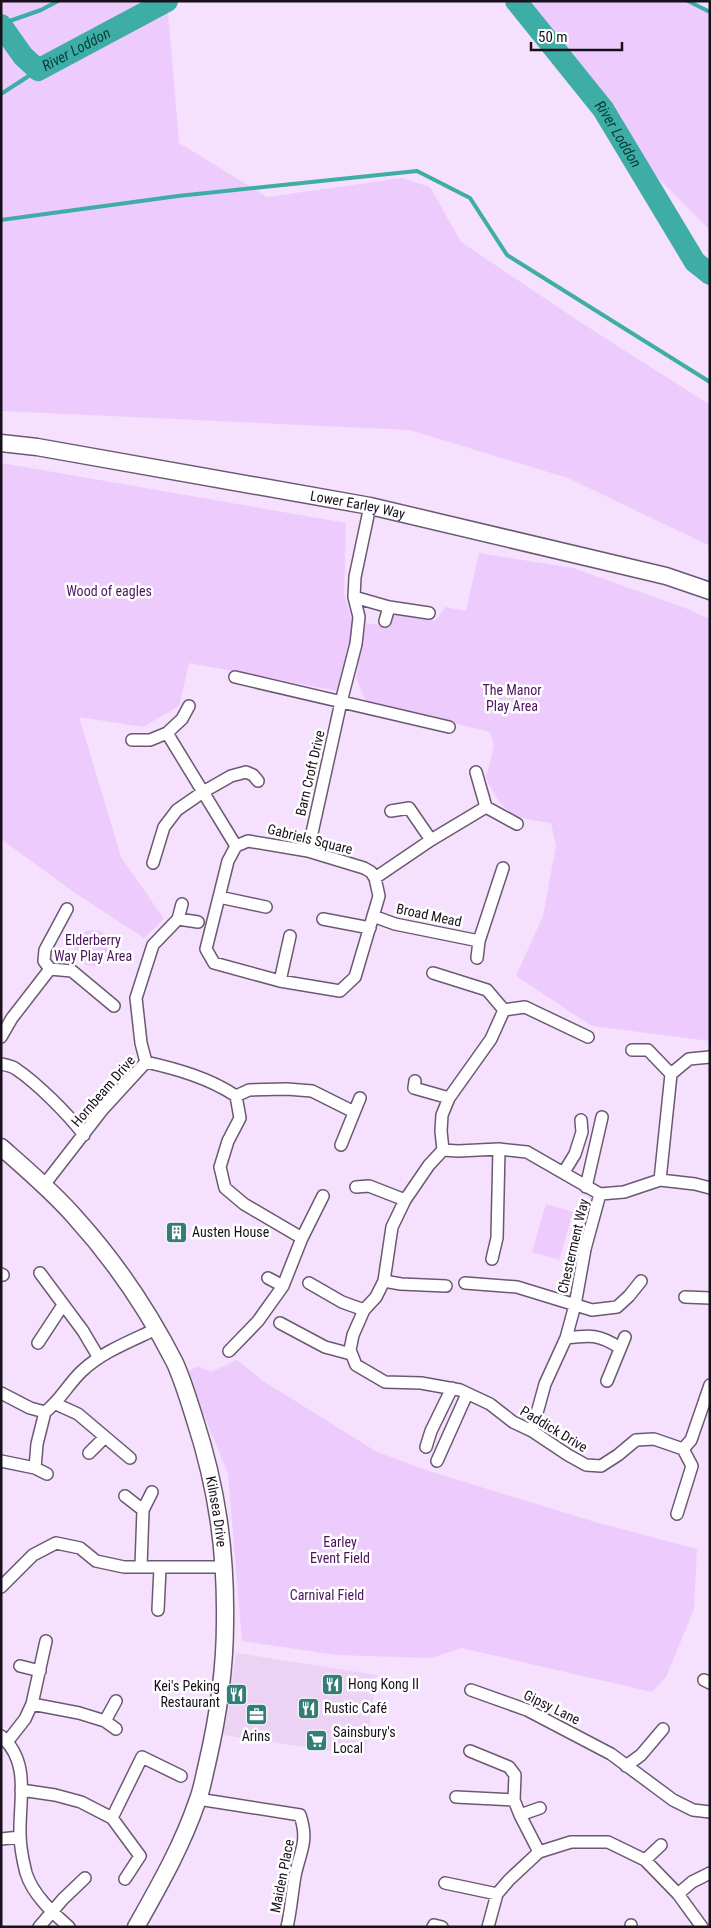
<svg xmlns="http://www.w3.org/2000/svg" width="711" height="1928" viewBox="0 0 711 1928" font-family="'Roboto Condensed',sans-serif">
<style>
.built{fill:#ecd3f6}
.green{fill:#edcbfc}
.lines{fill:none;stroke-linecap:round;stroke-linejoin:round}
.stream{stroke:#3dada5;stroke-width:4}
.river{stroke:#3dada5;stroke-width:22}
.street-casing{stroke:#6b5972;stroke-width:14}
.secondary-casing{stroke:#6b5972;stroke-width:19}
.street{stroke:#fff;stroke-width:11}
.secondary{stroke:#fff;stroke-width:16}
.labels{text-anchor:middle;stroke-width:5;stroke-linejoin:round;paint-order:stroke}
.street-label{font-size:14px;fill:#18111b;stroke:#fff}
.park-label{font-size:14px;fill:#4b135e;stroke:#fff}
.poi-label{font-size:14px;fill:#18111b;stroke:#fff;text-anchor:start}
.water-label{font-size:15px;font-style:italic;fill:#073b38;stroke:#fff}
</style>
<rect width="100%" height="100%" fill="#f5e0fe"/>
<path class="built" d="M236,1653L377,1675L365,1756L223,1735Z"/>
<path class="green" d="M1,1H167L179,143L267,197L402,178L430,187L461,242L580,322L710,405V546L568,478L410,430L1,411Z
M520,1H689L710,11V230L658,178Z
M1,463L346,523L344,593L354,628L338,691L189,663L179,706L143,727L79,717L121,857L164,919L144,938L75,893L1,839Z
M479,553L573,568L685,608L710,619V1041L592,1026L516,976L543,916L556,846L551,823C509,816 506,817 486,778L494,746L490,732L366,702L356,678L366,623L387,626L394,613L435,621L445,607L466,611Z
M75 948a18 18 0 1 1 36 0a18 18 0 1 1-36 0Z
M546,1204L573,1212L559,1260L532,1252Z
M237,1360L263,1381L377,1452L429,1471L595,1522L697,1549L694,1609L666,1677L652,1692L462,1648L431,1658L337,1655L242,1641L228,1473L198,1401L188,1372L198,1366L211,1372Z"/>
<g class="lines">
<path class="stream" d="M688,1L710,12
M1,24L41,10L58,1
M1,94L38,70
M1,220L178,196L417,171L470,198L507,255L710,382"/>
<g class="river">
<path id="s1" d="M516,1L603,109L695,262L710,274"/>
<path id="s2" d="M1,25L23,56L38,70L167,1"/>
</g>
<defs>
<path id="street" d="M354,597L389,607L429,613
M385,621L389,607
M235,677L449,727
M167,733L182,719L189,706
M132,740H150L167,733L236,846
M486,807L517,824
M391,811L409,808L431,840
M248,841L308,851L364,868L371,872L375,878L379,896L355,977L340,991L280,981L214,963L206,949L228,861L236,846Z
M308,851L341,702L356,644L359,617L354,597L355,577L370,506
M153,863L164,827L177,810L203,792L231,776L246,772L253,775L258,781
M375,878L431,840L486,807L476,772
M219,897L266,907
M373,916L395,924L479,941L503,868
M178,919L182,904
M323,919L370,928
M477,958L479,941
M50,969L72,971L114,1006
M50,969L44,961L45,950L67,909
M433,973L487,990L504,1010L491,1039L449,1098L442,1115L441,1131L443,1150
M280,981L290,936
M504,1010L525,1007L588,1037
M1,1037L12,1018L50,969
M632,1050H648L671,1074L660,1180
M146,1062C177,1069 209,1078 236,1096L240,1118L228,1141L220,1167L225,1188L244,1204L302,1238
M146,1062L141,1043L136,998L153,945L178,919L198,922
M1,1064C6,1065 12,1066 16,1069C37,1083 69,1115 84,1135
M671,1074L689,1059L710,1057
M415,1081L414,1088L449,1098
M236,1096L249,1090L287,1089L312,1091L354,1112
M341,1145L360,1098
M564,1172L575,1154L582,1132L581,1120
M44,1185L103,1109L146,1062
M356,1187L369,1186L405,1200
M586,1187L602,1117
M492,1259L497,1238L499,1149
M40,1273L83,1331L99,1358
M1,1274L3,1275
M268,1278L283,1286
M384,1281L401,1284L446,1286
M309,1283L342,1302L364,1310
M465,1283L517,1287L592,1310L617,1307L629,1296L641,1281
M685,1297L710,1298
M280,1323L325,1347L351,1354
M566,1338C590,1335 599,1334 620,1348
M38,1343L63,1305
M229,1351L258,1321L283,1286L302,1238L323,1196
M607,1381L625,1337
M1,1393L30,1408L45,1412
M56,1404L78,1414L130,1458
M532,1431L545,1384L566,1338L575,1305L585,1249L600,1194
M426,1447L431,1431L452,1388
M683,1449L654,1439L636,1440L618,1455L601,1466L586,1465L568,1455L532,1431L513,1422L490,1404L460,1390L421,1383L385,1382L356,1365L350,1350L353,1335L364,1310L376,1297L384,1281L392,1227L405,1200L429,1165L443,1150L458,1151L499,1149L527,1152L600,1194L624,1192L660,1180L695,1184L710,1188
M683,1449L691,1440L710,1385
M89,1453L104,1438
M1,1461L35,1468
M437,1461L467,1394
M47,1474L35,1468L37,1444L45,1412C60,1401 68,1384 82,1371C102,1352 131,1341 156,1329
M125,1496L143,1510L141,1567
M143,1510L152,1492
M677,1514L692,1466L683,1449
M1,1587L33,1555L56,1543L80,1548L96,1561L124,1567H225
M158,1610L160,1568
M20,1666L40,1671
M704,1680L710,1683
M471,1690L527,1710L611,1754L673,1800L693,1810L710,1812
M32,1704L79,1713L105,1721L116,1701
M105,1721L116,1729
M1,1736C31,1762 19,1800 20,1834C20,1846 23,1861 26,1873C33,1895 52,1912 69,1927
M7,1742L25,1719L32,1704L46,1641
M470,1751L509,1767L515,1775L514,1800
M626,1766L641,1755L663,1729
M21,1790L55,1795L81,1802L112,1818L140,1856L125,1879
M456,1797L514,1800L520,1815L539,1852
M198,1799L300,1815C309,1842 300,1851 295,1876C292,1893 291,1910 287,1927
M520,1815L540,1808
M112,1818L142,1757L181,1776
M1,1839L20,1837
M645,1860L661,1845
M445,1883L497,1894L509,1880L539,1852L571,1842H608L645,1860L678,1894L702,1927
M678,1894L692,1882L710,1873
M39,1927L63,1899L85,1878
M433,1927L434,1925L442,1927
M488,1927L497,1894
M631,1927V1925"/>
<g id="secondary">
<path id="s3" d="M1,443L37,447L370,506L666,576L710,591"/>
<path id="s4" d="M1,1147C26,1169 52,1191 74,1216C114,1260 148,1310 175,1363C183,1381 189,1401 195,1420C217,1488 226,1551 225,1622C225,1670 218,1717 207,1764C204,1776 202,1790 197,1802C182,1846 159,1886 136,1927"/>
</g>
</defs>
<use href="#street" class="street-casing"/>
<use href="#secondary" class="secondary-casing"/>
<use href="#street" class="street"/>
<use href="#secondary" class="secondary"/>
</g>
<defs>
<symbol id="building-square" viewBox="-11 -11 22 22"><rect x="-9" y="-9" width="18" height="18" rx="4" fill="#347c76" stroke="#fff"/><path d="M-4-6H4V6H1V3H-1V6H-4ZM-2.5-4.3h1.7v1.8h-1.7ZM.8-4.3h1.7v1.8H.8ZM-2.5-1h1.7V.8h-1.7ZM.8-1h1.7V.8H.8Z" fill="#fff"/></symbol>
<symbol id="restaurant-square" viewBox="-11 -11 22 22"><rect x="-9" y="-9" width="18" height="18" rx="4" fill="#347c76" stroke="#fff"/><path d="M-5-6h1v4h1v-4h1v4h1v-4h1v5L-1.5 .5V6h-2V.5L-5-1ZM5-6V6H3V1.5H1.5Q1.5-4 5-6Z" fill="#fff"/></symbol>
<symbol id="office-square" viewBox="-11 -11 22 22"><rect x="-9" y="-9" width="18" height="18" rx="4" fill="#347c76" stroke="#fff"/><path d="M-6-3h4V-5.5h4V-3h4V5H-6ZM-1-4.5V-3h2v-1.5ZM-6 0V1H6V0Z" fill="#fff"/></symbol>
<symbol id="supermarket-square" viewBox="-11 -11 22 22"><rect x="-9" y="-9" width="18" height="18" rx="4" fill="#347c76" stroke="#fff"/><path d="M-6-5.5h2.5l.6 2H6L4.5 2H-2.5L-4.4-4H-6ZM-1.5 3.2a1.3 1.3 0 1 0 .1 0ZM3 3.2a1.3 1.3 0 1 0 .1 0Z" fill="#fff"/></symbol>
</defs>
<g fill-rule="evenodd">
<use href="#building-square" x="164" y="1220" width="25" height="25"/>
<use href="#restaurant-square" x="320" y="1672" width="25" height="25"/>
<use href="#restaurant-square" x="224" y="1682" width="25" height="25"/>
<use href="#restaurant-square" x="296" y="1696" width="25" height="25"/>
<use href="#office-square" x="244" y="1702" width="25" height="25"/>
<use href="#supermarket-square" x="304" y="1728" width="25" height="25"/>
</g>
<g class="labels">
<g class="street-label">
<text dy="5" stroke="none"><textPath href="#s3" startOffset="362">Lower Earley Way</textPath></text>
<text transform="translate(310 773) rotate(-77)" y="5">Barn Croft Drive</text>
<text transform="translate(310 839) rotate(14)" y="5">Gabriels Square</text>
<text transform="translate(429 915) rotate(12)" y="5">Broad Mead</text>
<text transform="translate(103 1091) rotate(-49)" y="5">Hornbeam Drive</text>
<text transform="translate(573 1246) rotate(-77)" y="5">Chesterment Way</text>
<text transform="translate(554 1429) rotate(31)" y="5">Paddick Drive</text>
<text dy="5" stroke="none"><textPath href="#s4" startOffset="434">Kilnsea Drive</textPath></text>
<text transform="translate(552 1707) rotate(26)" y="5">Gipsy Lane</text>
<text transform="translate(282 1876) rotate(-79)" y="5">Maiden Place</text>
</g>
<g class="park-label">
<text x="109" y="596">Wood of eagles</text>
<text x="512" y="695">The Manor<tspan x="512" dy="16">Play Area</tspan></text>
<text x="93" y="945">Elderberry<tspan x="93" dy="16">Way Play Area</tspan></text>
<text x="340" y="1547">Earley<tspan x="340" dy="16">Event Field</tspan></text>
<text x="327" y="1600">Carnival Field</text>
</g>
<g class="poi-label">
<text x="192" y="1237">Austen House</text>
<text x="348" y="1689">Hong Kong II</text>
<text x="220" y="1691" text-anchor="end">Kei's Peking<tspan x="220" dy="16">Restaurant</tspan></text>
<text x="324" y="1713">Rustic Café</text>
<text x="333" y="1737">Sainsbury's<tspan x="333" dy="16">Local</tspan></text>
<text x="256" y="1741" text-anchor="middle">Arins</text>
</g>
<g class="water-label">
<text dy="5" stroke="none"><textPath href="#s2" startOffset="102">River Loddon</textPath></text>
<text dy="5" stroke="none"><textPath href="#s1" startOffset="168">River Loddon</textPath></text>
</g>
</g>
<rect width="711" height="1928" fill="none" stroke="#18111b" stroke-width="5"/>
<path d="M531 42v8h91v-8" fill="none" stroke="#18111b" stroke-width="2.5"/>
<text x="538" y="42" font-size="15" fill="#18111b" stroke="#ffffff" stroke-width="4" paint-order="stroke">50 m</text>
</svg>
